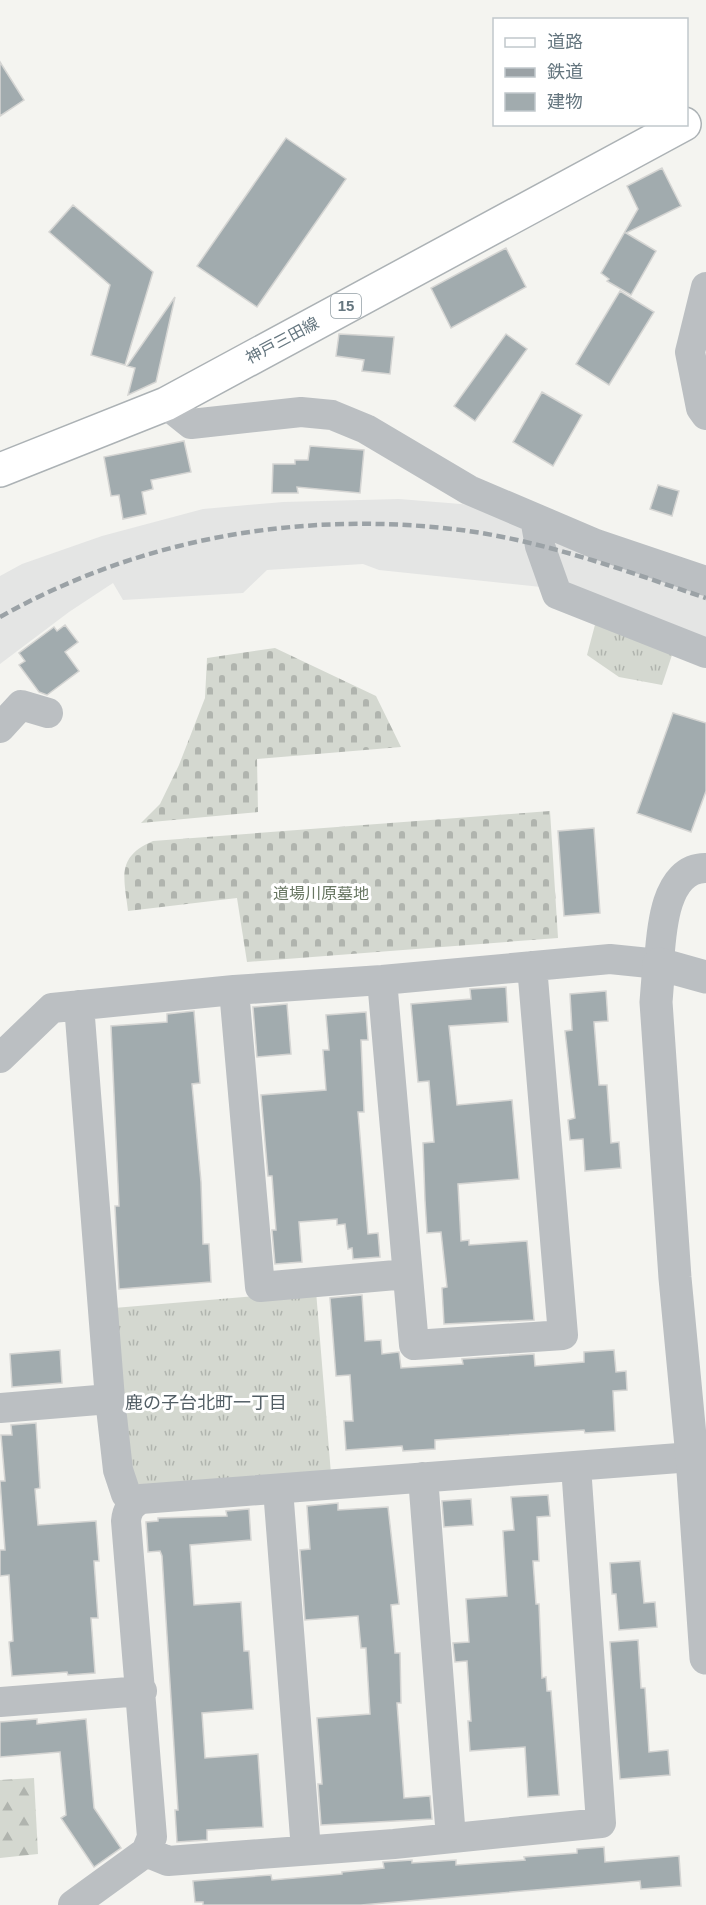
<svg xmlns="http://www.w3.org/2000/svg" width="706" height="1905" viewBox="0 0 706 1905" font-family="Arial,'Noto Sans JP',sans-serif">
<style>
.built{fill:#e4e5e4}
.grass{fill:url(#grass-tufts)}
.forest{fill:url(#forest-firs)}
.cemetery{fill:url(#cemetery-stones)}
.building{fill:#a1abae;stroke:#d5d5d3;stroke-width:1.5}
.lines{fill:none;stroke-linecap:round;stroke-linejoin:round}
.primary-casing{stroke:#acb2b5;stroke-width:36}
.minor{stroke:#bbbfc2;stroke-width:30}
.tertiary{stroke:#bbbfc2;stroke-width:33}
.primary{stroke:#fff;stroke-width:33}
.rail{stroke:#9ba2a6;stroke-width:4.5;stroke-dasharray:9 4.5;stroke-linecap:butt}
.labels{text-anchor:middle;stroke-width:6;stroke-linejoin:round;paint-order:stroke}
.shield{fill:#fff;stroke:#939fa5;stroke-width:1.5}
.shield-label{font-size:15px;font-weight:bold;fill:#65767f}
.street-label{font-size:16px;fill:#65767f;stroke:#fff}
.park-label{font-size:16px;fill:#697763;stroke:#fff}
.neighbourhood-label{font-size:18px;fill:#525e65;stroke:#fff}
</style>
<defs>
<pattern id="grass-tufts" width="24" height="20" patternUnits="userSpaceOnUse" patternTransform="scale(1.5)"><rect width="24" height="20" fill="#d4d8d0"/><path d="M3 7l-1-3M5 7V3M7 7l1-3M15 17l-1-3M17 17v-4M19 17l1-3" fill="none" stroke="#b0b4ae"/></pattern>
<pattern id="forest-firs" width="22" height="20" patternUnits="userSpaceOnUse" patternTransform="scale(1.5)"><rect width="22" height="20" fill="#d4d8d0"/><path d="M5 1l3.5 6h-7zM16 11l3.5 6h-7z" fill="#b0b4ae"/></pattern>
<pattern id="cemetery-stones" width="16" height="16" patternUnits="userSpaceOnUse" patternTransform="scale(1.5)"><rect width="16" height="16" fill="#d4d8d0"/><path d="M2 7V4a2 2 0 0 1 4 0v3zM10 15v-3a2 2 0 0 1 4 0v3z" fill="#b0b4ae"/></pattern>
</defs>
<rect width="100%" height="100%" fill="#f4f4f0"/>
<path class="built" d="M399,499L473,505L517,522L526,533L541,587L379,570L363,564L267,570L243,593L123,600L113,583L69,612L0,664V576L22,564L102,536L203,509L283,502Z
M550,538L706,589V643L571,593Z"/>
<path class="grass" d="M596,621L674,649L662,685L619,677L587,655Z
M316,1291L331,1474L129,1491L114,1308Z"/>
<path class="forest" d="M34,1778L38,1854L0,1858V1780Z"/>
<path class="cemetery" d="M275,648L376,696L401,747L257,759L258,812L141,823L160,804L179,765L205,698L207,658Z
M550,811L558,938L247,962L237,898L128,911C124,877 116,857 153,841Z"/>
<path class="building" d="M0,62L24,100L0,116Z
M286,138L346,179L257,307L197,266Z
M662,168L681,206L626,233L656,251L631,295L607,281L609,279L601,273L638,209L627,186Z
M73,205L153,272L125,365L91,355L110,285L49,232Z
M506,248L526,287L451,328L431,288Z
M620,291L654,312L609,385L576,364Z
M175,297L156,382L128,395L135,368L127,366Z
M339,334L394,337L390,374L362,371L364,360L336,356Z
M506,334L527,349L475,421L454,406Z
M542,392L582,415L553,466L513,442Z
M184,441L191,472L151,480L153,489L142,492L146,514L123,519L119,495L111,496L104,457Z
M310,446L364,450L360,493L297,487L298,493H272L273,464H295V460H308Z
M658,485L679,491L672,516L650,509Z
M65,625L78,642L65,652L79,671L47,695L39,692L19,665L25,661L19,653L54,627L57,631Z
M673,713L706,723V791L691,832L637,813Z
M594,828L600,913L564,916L558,831Z
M506,987L508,1022L449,1026L457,1105L512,1100L519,1179L458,1184L461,1241L469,1240V1245L527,1241L534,1320L444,1324L442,1288L447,1287L441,1232L427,1233L425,1200L423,1143L434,1142L429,1081L418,1082L411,1004L471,999L470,989Z
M606,991L608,1021L594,1022L599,1085H607L611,1143L619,1142L621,1168L585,1171L583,1139L570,1140L568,1120L575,1118L565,1031L572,1030L570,994Z
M287,1004L291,1054L257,1057L253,1007Z
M194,1011L200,1083L192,1084L201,1182L203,1244H209L211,1282L119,1289L115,1206H119L111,1026L167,1022V1014Z
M366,1012L368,1040H361L364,1112H358L368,1234L378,1233L380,1257L353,1259L352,1248L348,1249L345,1224L337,1225V1219L299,1222L302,1262L275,1264L272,1230H276L272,1176H268L261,1095L326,1090L323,1050H329L326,1015Z
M362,1295L365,1341L381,1340L382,1354L399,1352L401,1368L463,1364L462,1359L534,1354L535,1366L584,1362V1352L614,1350L616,1372L626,1371L627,1390L613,1391L615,1431L585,1433L584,1430L435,1440V1449L403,1451L402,1446L346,1450L344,1421H353L350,1375L336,1376L330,1298Z
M60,1350L62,1383L12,1387L10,1354Z
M36,1423L40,1488L35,1489L38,1525L96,1521L99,1561H94L98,1618H91L95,1673L68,1675L67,1672L12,1676L9,1642L13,1641L9,1575L0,1576V1550H5L0,1481H5L1,1435H12L11,1425Z
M548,1495L550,1516L537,1517L539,1561H533L536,1604H539L542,1678L546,1677L547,1691H551L559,1795L528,1797L525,1747L470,1751L468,1721H471L467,1661L455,1662L453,1643L469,1642L466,1599L507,1596L503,1531L514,1530L511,1497Z
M471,1499L473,1525L444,1527L442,1501Z
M338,1503V1510L388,1507L399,1604L391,1605L395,1653H400L401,1703H397L404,1798L430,1796L432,1819L321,1825L318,1784H322L317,1718L370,1714L366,1648H361L358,1616L305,1620L300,1550L310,1549L307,1506Z
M249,1509L251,1540L190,1545L194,1605L241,1602L244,1651H249L253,1709L202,1713L205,1758L258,1754L263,1827L207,1830V1840L177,1842L175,1810H178L162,1556L160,1551L148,1552L146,1522L158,1521V1518L227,1516L226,1511Z
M640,1561L644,1603L655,1602L657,1627L619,1630L616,1594H612L610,1563Z
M638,1640L641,1688H645L649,1752L668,1750L670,1775L620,1779L610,1642Z
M37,1719V1724L86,1719L94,1808L121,1848L94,1867L61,1818L66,1815L60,1752L0,1757V1722Z
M604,1847L605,1862L679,1856L681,1886L641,1889L640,1881L361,1905H203V1902H195L193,1881L271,1875L272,1880L342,1874V1872L384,1868L383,1862L412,1860V1863L456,1860V1865L525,1860L524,1857L577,1853V1849Z"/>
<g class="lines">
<defs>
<path id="primary" d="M0,470L166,404L684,124"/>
</defs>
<use href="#primary" class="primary-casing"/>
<path class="minor" d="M706,287L690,352L701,408L706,415
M166,404L191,424L301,412L332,415L366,429L469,490L596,544L706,581
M535,518L540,546L557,594L706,653
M0,728L21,705L48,713
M382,980L414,1345L563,1335L532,966
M234,990L260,1287L407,1274
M79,1005L110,1399L118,1470L126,1494L134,1503
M0,1058L52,1008L234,990L382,980L610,959L659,964C661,934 664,867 706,868
M0,1408L110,1399
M423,1477L451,1838
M278,1489L306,1850
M0,1702L142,1691
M146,1852L168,1861L394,1844L601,1823L576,1466
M73,1905L146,1852L152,1837L126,1521C127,1510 131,1504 141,1499L692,1457"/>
<path class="tertiary" d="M706,977L659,964L656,1002L675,1278L692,1457L706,1658"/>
<use href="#primary" class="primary"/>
<path class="rail" d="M0,617C140,538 302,510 461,530C545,541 626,571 706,598"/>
</g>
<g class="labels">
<rect class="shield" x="331" y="294" width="30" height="24" rx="4.5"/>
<g class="shield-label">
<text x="346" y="311">15</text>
</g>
<g class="street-label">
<text transform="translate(282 340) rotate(-28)" y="6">神戸三田線</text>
</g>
<g class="park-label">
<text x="321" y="899">道場川原墓地</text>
</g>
<g class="neighbourhood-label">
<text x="206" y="1409">鹿の子台北町一丁目</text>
</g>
</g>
<rect x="493" y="18" width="195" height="108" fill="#ffffff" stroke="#c1c8cc" stroke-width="1.5"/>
<rect x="505" y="38" width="30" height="9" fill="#ffffff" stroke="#c1c8cc" stroke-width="1.5"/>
<text x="547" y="48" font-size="18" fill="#65767f">道路</text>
<rect x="505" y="68" width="30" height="9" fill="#9ba2a6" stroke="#c1c8cc" stroke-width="1.5"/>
<text x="547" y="78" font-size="18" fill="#65767f">鉄道</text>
<rect x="505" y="93" width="30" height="18" fill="#a1abae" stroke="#c1c8cc" stroke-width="1.5"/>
<text x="547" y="108" font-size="18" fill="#65767f">建物</text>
</svg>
